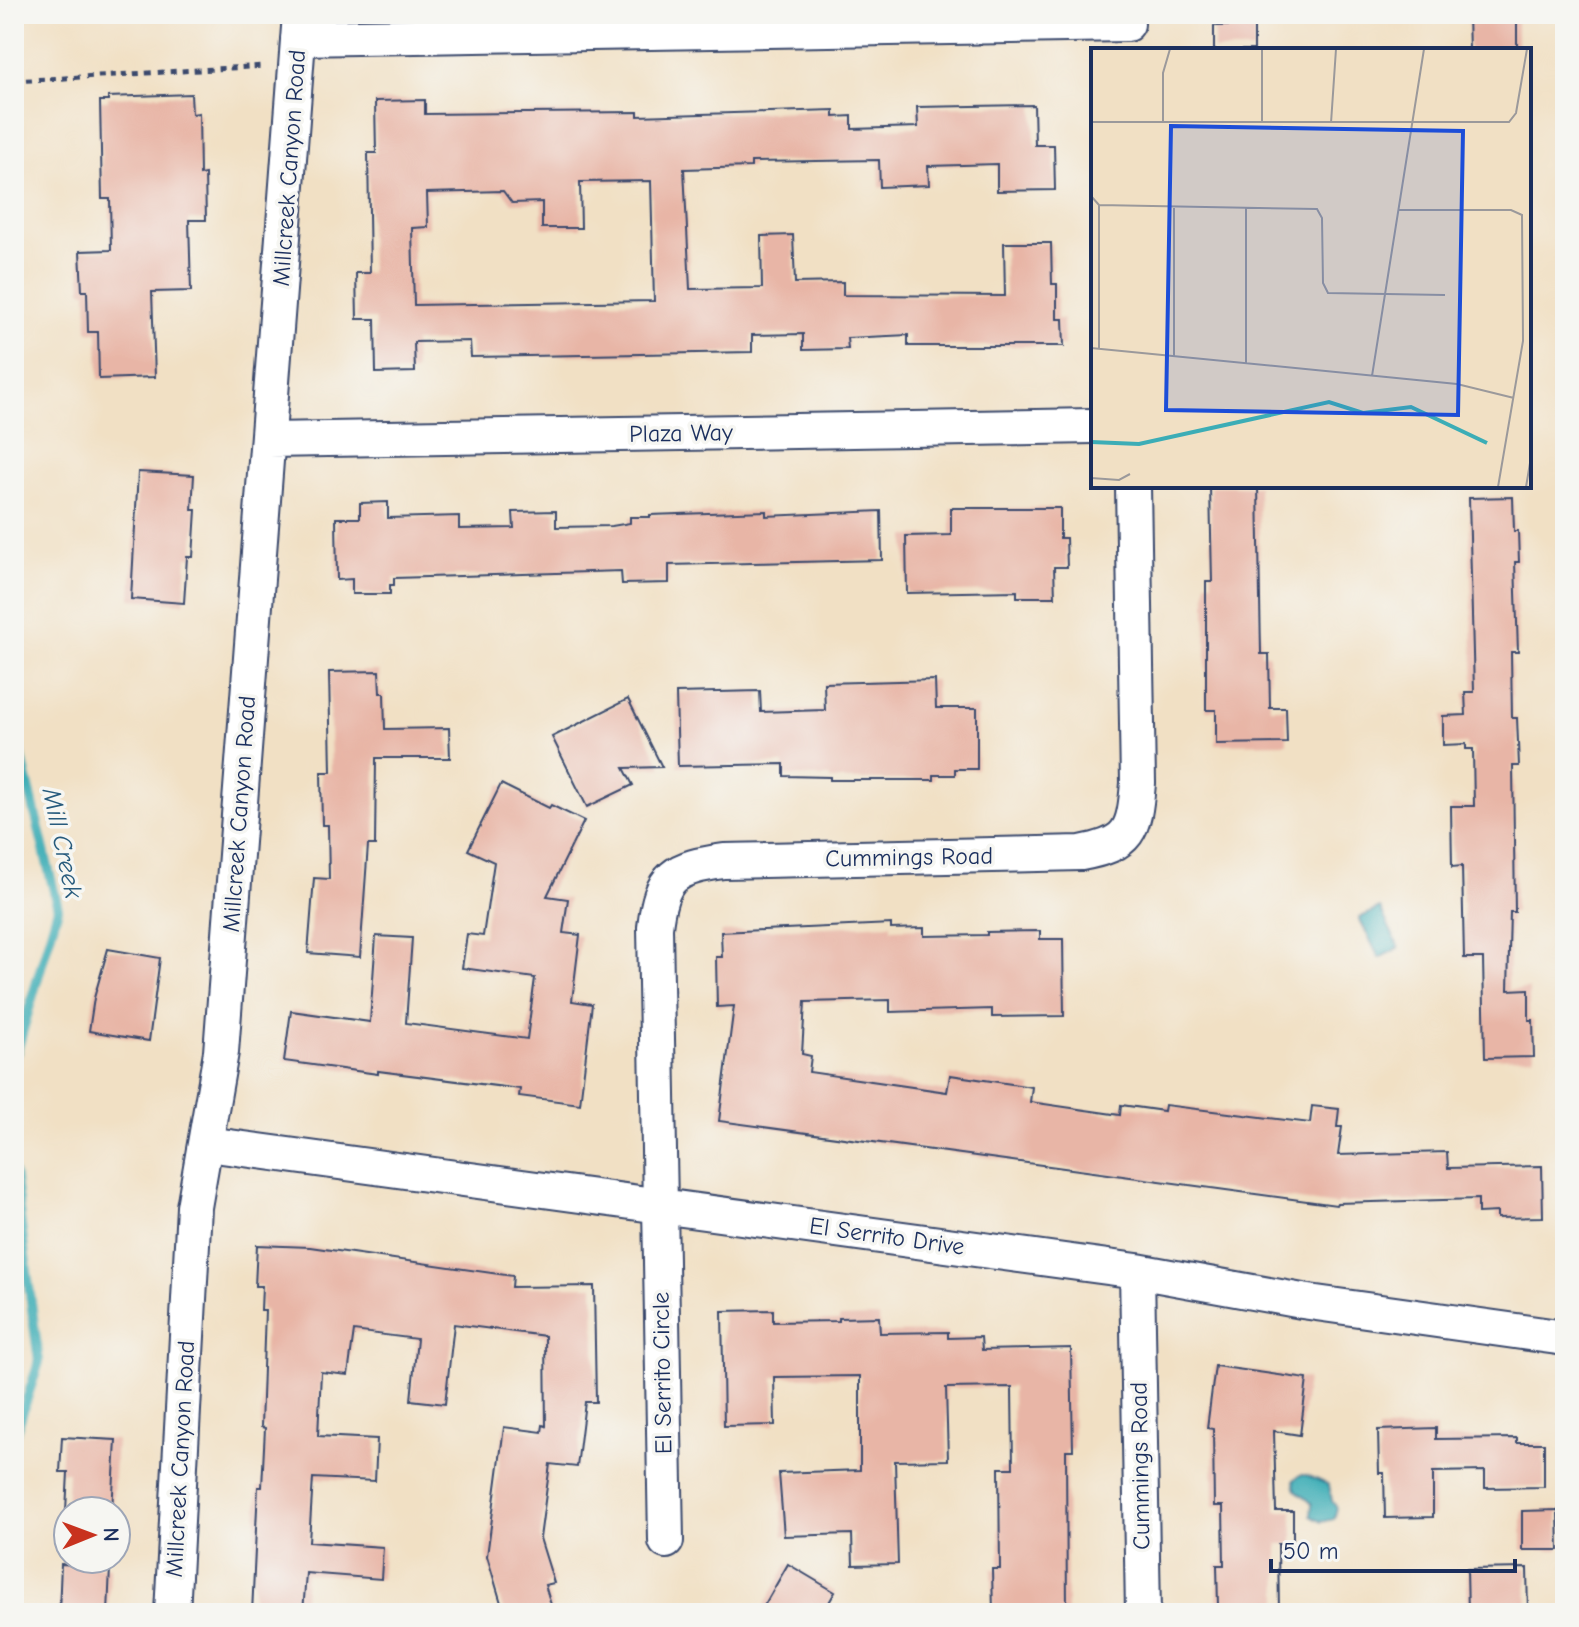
<svg xmlns="http://www.w3.org/2000/svg" width="1579" height="1627" viewBox="0 0 1579 1627" font-family="'Comic Neue',sans-serif">
<style>
.water{fill:#3cadb6;stroke:#2c6e8a;stroke-width:2}
.lines{fill:none;stroke-linecap:round;stroke-linejoin:round}
.stream{stroke:#3cadb6;stroke-width:10}
.building{fill:#e8b5a6;fill-rule:evenodd}
.street-casing{stroke:#3b4a6d;stroke-width:38}
.path{stroke:#3b4a6d;stroke-width:5;stroke-dasharray:6 6;stroke-linecap:butt}
.street{stroke:#fff;stroke-width:34}
.labels{text-anchor:middle;stroke-width:7;stroke-linejoin:round;paint-order:stroke}
.street-label{font-size:24px;fill:#1b2f5e;stroke:#f6f6f2}
.water-label{font-size:26px;font-style:italic;fill:#275b7d;stroke:#f6f6f2}
.inset-river{fill:none;stroke:#3cadb6;stroke-width:4}
.inset-road{fill:none;stroke:#9b999b;stroke-width:2}
.view{fill:#1d4ed8;fill-opacity:0.15;stroke:#1d4ed8;stroke-width:4}
.inset-edge{fill:none;stroke:#1b2f5e;stroke-width:4}
</style>
<rect width="100%" height="100%" fill="#f6f6f2"/>
<filter id="ink" filterUnits="userSpaceOnUse"><feTurbulence type="fractalNoise" baseFrequency=".0125" numOctaves="2"/><feDisplacementMap in="SourceGraphic" scale="16" xChannelSelector="R" yChannelSelector="G"/><feConvolveMatrix kernelMatrix="1 2 1 2 8 2 1 2 1" color-interpolation-filters="sRGB"/></filter>
<filter id="wash" filterUnits="userSpaceOnUse"><feTurbulence type="fractalNoise" baseFrequency=".006" numOctaves="4" result="noise"/><feDisplacementMap in="SourceGraphic" scale="32" xChannelSelector="R" yChannelSelector="G"/><feGaussianBlur stdDeviation="1.8" result="paint"/><feColorMatrix in="noise" values="0 0 0 0 0 0 0 0 0 0 0 0 0 0 0 0 0 1.4 0 .05"/><feComposite in="paint" operator="in"/></filter>
<g filter="url(#wash)">
<rect width="100%" height="100%" fill="#f1e0c4"/>
<path class="water" d="M1380,908L1399,948L1379,958L1359,918Z
M1300,1475H1307L1329,1485L1332,1501L1337,1508L1334,1519L1322,1522L1311,1516L1312,1504C1304,1494 1294,1495 1294,1480Z"/>
<g class="lines">
<path class="stream" d="M14,725L58,908L14,1061
M14,1173L39,1362L14,1438"/>
</g>
<g id="blocks">
<path class="building" d="M1468,14H1517V50H1469Z
M1254,25V50H1214V26Z
M191,94L192,114L199,113L200,175L205,174L206,220H189L191,291L152,292L155,377L99,379L98,332H88L87,291H82L80,251L111,250L110,199H102L100,101H108V97Z
M425,100V114L638,112V116L834,110V117L852,116V129L918,127L917,107L1034,105L1035,145H1054L1055,190L997,191V164L928,166L929,185L880,187L879,160L751,162V167L684,169L690,289L762,288L761,236L793,235L795,283L843,282V295L1005,296L1004,243H1051L1052,284H1057V319H1063L1064,346H908V335L847,338L848,349L803,350V334L752,335V352L471,357L470,341L414,342L415,372L376,373L375,319H357L356,273H370L368,153H376L375,101ZM651,181L654,301L414,305L412,228L428,227L427,193L503,191L512,203L542,202V228H581L580,182Z
M138,472L194,475L192,510H196L193,557H187L184,603L131,599Z
M1210,486H1258L1261,654H1269L1270,708H1286L1287,743L1216,744V710H1206V582H1212Z
M1513,497L1514,531H1518L1519,562H1515L1518,652H1511L1512,718H1517L1519,766H1513L1515,912H1510L1508,990L1529,989V1020H1533L1534,1057L1485,1058L1483,958H1464L1462,866L1452,867L1451,806H1474L1473,749H1466V744L1443,745V716L1466,715L1465,692H1474L1469,498Z
M388,502V518L459,516V529L514,528L513,512L556,511V527L612,526L630,523V517H650V515L766,511V516L881,511L882,560L669,565V583L622,584L621,571L394,578V585H390V594H352V579L337,580L336,518H360V503Z
M951,508H1060V538H1066L1067,567H1054L1055,597H1017V591L907,593L906,536L951,535Z
M379,671L380,693H384L385,729L449,728L450,758H376L375,845H368L360,957L308,953L314,878L329,879L328,825H322L321,772H331L329,672Z
M935,680L936,708H977V769H955V775H934V780H830V777L784,776V764L678,766L676,693L760,691L761,712L825,710L824,683Z
M628,699L662,767L624,768L633,785L587,807L552,737Z
M501,784L549,808L551,805L584,821L547,896L568,899L563,933L580,935L572,1001L592,1004L580,1104L519,1096L520,1089L378,1071V1074L284,1061L291,1011L370,1022L376,936L412,938L406,1023L527,1039L535,978L462,968L467,934L483,936L494,862L468,850Z
M891,924V929L924,928V936L987,935V932L1040,931V939H1063L1064,1016L992,1017V1009L890,1012V1000L805,1002L802,1054L811,1056L809,1072L947,1092L950,1075L1032,1087L1030,1102L1120,1115L1121,1105L1164,1111L1165,1105L1310,1123L1312,1106L1339,1109L1337,1127H1342L1338,1155L1447,1152L1448,1168L1542,1166L1543,1217L1497,1218V1212L1478,1213V1199L1337,1203L1336,1205L719,1121L734,1006L717,1007L716,957H722L721,932Z
M108,949L160,958L149,1041L89,1031L94,998Z
M257,1245L310,1247L513,1276L512,1287L594,1286L596,1402H585L577,1467L550,1464L540,1538L554,1583L545,1585L552,1608L534,1613H504L487,1556L504,1427L542,1432L543,1425L546,1426L545,1336L454,1324L445,1404L411,1400L417,1339L354,1331L348,1375L321,1372L318,1436L377,1439L375,1481L313,1478L309,1542L383,1547L381,1579L306,1573L303,1613H252L258,1487H262L265,1428L261,1427L265,1310H261L262,1286H255Z
M773,1310V1322L839,1321V1318L879,1317L880,1333L948,1332V1338L981,1337L982,1350L1071,1348L1073,1450H1066L1067,1613H993L992,1569H1000L999,1468H1013L1012,1387L946,1388L948,1460L895,1461L898,1564L853,1565L852,1534L784,1536L779,1473L860,1470V1376L774,1377L775,1425L724,1426L722,1311Z
M1215,1366L1307,1379L1300,1435L1274,1431L1276,1511H1293V1544H1278L1279,1613H1226V1606H1218L1217,1565H1224L1223,1506H1214L1213,1429L1207,1428Z
M1436,1428V1439L1517,1438V1443H1544V1487L1485,1488V1471L1433,1472V1517L1385,1518L1384,1473H1379L1378,1430Z
M62,1437L116,1440L112,1511H66L68,1472H60Z
M1558,1510L1559,1550H1522V1511Z
M61,1564L110,1567L108,1613H59Z
M788,1564L835,1592L823,1613H760Z
M1527,1568L1528,1613H1468L1467,1569Z"/>
</g>
</g>
<g filter="url(#ink)">
<use href="#blocks" fill-opacity="0" stroke="#3b4a6d" stroke-width="2"/>
<g class="lines">
<defs>
<path id="street" d="M298,38L1127,24
M269,440L1093,426
M207,1144L1137,1271L1302,1301L1565,1338
M1137,1271L1143,1613
M666,1541L655,927C661,875 674,868 724,861L1081,853C1130,844 1134,831 1138,783L1133,486
M172,1613L194,1207L221,1052L300,14"/>
</defs>
<use href="#street" class="street-casing"/>
<path class="path" d="M14,81L265,66"/>
<use href="#street" class="street"/>
</g>
</g>
<g class="labels">
<g class="street-label">
<text transform="translate(289 168) rotate(-86)" y="8">Millcreek Canyon Road</text>
<text transform="translate(681 433) rotate(-1)" y="8">Plaza Way</text>
<text transform="translate(239 814) rotate(-86)" y="8">Millcreek Canyon Road</text>
<text transform="translate(909 857) rotate(-1)" y="8">Cummings Road</text>
<text transform="translate(887 1236) rotate(8)" y="8">El Serrito Drive</text>
<text transform="translate(662 1373) rotate(-91)" y="8">El Serrito Circle</text>
<text transform="translate(180 1459) rotate(-87)" y="8">Millcreek Canyon Road</text>
<text transform="translate(1140 1466) rotate(-91)" y="8">Cummings Road</text>
</g>
<g class="water-label">
<text transform="translate(63 843) rotate(78)" y="9">Mill Creek</text>
</g>
</g>
<g transform="translate(1091 48)">
<rect width="440" height="440" fill="#f1e0c4"/>
<path class="inset-river" d="M0,394L48,396L238,354L272,365L320,359L396,395"/>
<path class="inset-road" d="M0,74H418L425,65L436,1M72,74V25L79,1M171,74V1M240,75L245,1M0,148L8,157V301M8,157L226,161L231,170L232,235L237,245L354,247M307,162H420L431,167L432,293L407,439M0,300L366,336L423,350M83,308V160M155,315V160M281,328L333,1M0,430L28,432L39,426M435,439L440,409"/>
<path class="view" d="M80,78L372,83L367,367L75,362Z"/>
<rect width="440" height="440" class="inset-edge"/>
</g>
<rect width="1579" height="1627" fill="none" stroke="#f6f6f2" stroke-width="48"/>
<g transform="translate(92 1535) rotate(89)"><circle r="38" fill="#f6f6f2" stroke="#9ea6b7" stroke-width="2"/>
<path d="M0-6L14 30L0 20L-14 30Z" fill="#c8321e"/>
<text y="-12" font-size="22" font-weight="bold" text-anchor="middle" fill="#1b2f5e">N</text>
</g>
<path d="M1271 1559v12h244v-12" fill="none" stroke="#1b2f5e" stroke-width="4"/>
<text x="1283" y="1559" font-size="24" fill="#1b2f5e" stroke="#f6f6f2" stroke-width="6" paint-order="stroke">50 m</text>
</svg>
